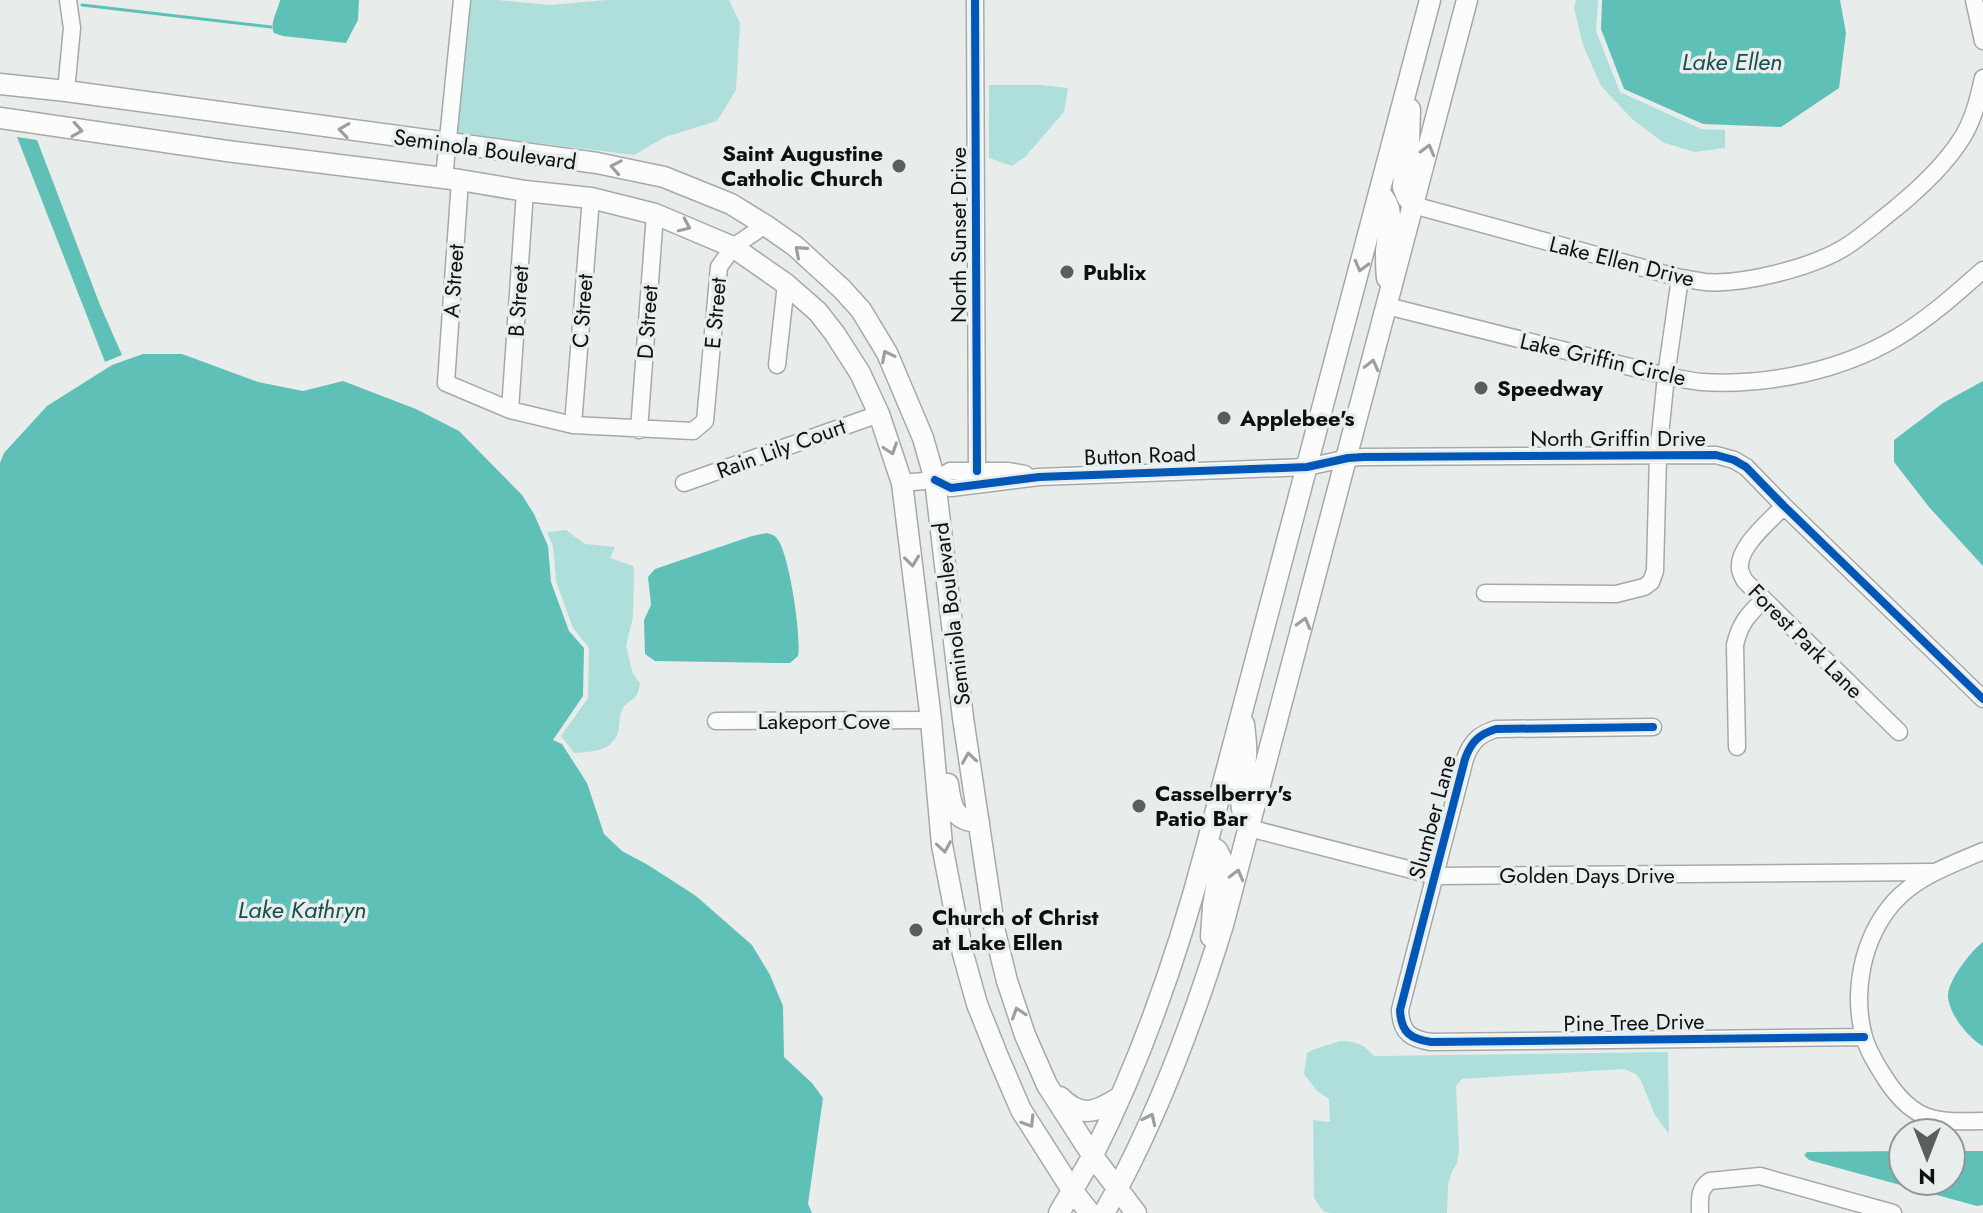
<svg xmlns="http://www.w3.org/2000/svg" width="1983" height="1213" viewBox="0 0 1983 1213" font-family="Jost,sans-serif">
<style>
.green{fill:#aedfda}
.water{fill:#5fc0b8}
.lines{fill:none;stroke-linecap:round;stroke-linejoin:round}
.stream{stroke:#5fc0b8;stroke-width:3}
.minor-casing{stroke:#a6a9a9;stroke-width:19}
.major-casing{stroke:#a6a9a9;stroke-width:23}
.minor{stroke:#fcfcfc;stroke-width:16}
.major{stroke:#fcfcfc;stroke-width:20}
.cycleway-casing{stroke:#e7eeed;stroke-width:13}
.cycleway{stroke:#0057b8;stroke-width:8}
.oneway{stroke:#9d9e9e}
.poi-dot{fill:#5b5e5e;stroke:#e7eeed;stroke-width:3}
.labels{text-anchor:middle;stroke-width:7;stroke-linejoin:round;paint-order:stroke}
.street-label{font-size:22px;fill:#0f1111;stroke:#e7eeed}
.poi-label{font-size:22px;font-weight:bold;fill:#0f1111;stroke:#e7eeed;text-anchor:start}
.water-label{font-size:24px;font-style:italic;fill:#194e4a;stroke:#e7eeed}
</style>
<rect width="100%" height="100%" fill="#e8edec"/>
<path class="green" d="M468,0H496L550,5L607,0H729L740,23L736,90L717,121L665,137L634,155L458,133Z
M1576,0H1598L1596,31L1620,92L1701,129L1725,130V148L1695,152L1664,143L1632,119L1601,86L1583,45L1574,8Z
M989,85H1041L1068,88L1064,112L1025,157L1012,166L989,158Z
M566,530L585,544L615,547L610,558L633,566L634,571L633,617L626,646L633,674L640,683C636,704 633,695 623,708C619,715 620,720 619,727C616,751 593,752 574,753L561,736L588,698L589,648L573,628L556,581L553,546L547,532Z
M1340,1041C1355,1041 1364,1044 1374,1056L1668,1052L1669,1134L1655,1115L1641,1081L1636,1074L1624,1069L1462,1079L1456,1086L1459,1151L1457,1163L1451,1174L1448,1185L1447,1213H1330L1323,1211L1314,1198L1313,1120L1330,1122L1329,1099L1317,1091L1304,1074L1307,1053L1312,1050Z"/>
<path class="water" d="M280,0H359L358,20L346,43L283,36L274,33C269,23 278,11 280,0Z
M1602,0H1840L1846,33L1839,88L1781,127L1703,124L1624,89L1601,29Z
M17,137L37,140L100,305L122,355L105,362Z
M143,354H182L258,382L303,391L343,381L416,409L459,431L522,495L534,514L548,546L551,582L569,631L584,648L583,696L553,740L562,744L587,783L604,834L622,851L648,865L696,896L752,945L770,975L783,1006L784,1057L812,1083L823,1098L808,1204L812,1213H0V463L4,453L47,406L112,365Z
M1983,381V566L1929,507L1894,462V440L1943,403Z
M767,533C773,535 775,535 778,540C789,554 802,638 798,656L790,663H774L655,661L645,654L644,620L651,605L648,577L655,569L752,536Z
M1983,942V1046C1968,1038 1948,1013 1948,995C1949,979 1971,951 1983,942Z
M1903,1151V1181H1951V1151H1983V1205L1977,1206L1809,1160L1804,1155L1807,1152Z"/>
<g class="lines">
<path class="stream" d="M82,5L271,27"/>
<defs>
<path id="minor" d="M975,0L977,471
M1974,0L1983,41
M66,91L72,28L68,0
M444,178L462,0
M460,180L446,383L510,410L573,425L693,431L705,421L719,267L733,247L765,225
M1413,205L1680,278C1689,279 1697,281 1705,282C1743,285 1809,268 1842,249C1861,238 1879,221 1896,208C1919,189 1943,167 1960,141C1973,122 1978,100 1983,78
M1387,306L1666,376C1678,378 1690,381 1702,382C1767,386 1840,371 1896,338C1928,319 1956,294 1983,270
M777,365L786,284
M510,410L525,191
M573,425L591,198
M639,430L655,214
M935,480L951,488L1039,477L1307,467L1348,458L1364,457L1716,455L1734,460L1746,467L1784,506L1983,699
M684,483L879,414
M902,483L935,480L950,471H1008L1025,474
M1784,506C1770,521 1737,547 1740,569C1740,571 1743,578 1745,581L1899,732
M1485,593L1616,594L1644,587L1651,582L1655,571L1658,455L1666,376L1680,278
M716,721L931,720
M1653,727L1496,729C1479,734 1471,742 1465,759L1400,1010C1401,1033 1411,1039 1431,1042L1864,1037
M1737,747L1735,645C1740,623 1748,615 1763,600
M1249,828L1435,876L1932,872
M1983,851C1951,865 1917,876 1893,903C1862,939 1852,992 1864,1037C1869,1053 1878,1067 1887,1081C1897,1096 1910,1111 1928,1117C1945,1123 1965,1121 1983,1121
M1700,1213C1700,1200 1698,1189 1710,1181L1760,1176L1893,1213"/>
<path id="major" d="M0,84L66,91L597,163L664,177L731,204L765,225L795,246L842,289L861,310L887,353L923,438L935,480L963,718L995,932L1007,981L1025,1035L1047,1085L1092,1155L1136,1213
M1410,109L1409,141L1404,173L1403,187L1407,197L1413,205
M0,118L227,151L460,180L525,191L591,198L655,214L733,247L786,284L818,312L835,334L860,373L879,414L902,483L931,720L942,845L963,954L977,1004L999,1059L1021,1110L1072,1190L1090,1213
M1380,194C1397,210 1388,230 1386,251C1386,260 1386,269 1387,278
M1244,724C1245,735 1247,746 1246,757C1243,785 1235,802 1249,828
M948,784C951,806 953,821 979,822
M1207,844L1217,850L1221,858L1213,906L1211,937
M1060,1097C1082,1119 1096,1112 1120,1097
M1059,1213C1070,1194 1082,1175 1093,1155C1143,1056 1179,951 1207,844L1430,0
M1104,1213C1154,1125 1193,1022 1223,925L1467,0"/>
</defs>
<use href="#minor" class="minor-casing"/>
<use href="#major" class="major-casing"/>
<use href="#minor" class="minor"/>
<use href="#major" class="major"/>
<defs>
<path id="cycleway" d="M975,0L977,471
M935,480L951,488L1039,477L1307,467L1348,458L1364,457L1716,455L1734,460L1746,467L1784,506L1983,699
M1653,727L1496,729C1479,734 1471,742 1465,759L1400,1010C1401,1033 1411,1039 1431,1042L1864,1037"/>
</defs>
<use href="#cycleway" class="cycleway-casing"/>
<use href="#cycleway" class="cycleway"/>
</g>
<defs><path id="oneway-chevron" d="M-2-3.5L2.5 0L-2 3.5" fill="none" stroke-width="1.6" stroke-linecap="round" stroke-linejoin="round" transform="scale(2)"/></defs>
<g class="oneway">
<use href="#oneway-chevron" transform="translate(77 130) rotate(9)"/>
<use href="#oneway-chevron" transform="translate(344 130) rotate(-172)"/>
<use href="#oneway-chevron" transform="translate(1428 150) rotate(-75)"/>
<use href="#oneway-chevron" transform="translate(616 167) rotate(-169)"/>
<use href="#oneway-chevron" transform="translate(685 226) rotate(24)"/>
<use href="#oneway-chevron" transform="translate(800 251) rotate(-139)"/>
<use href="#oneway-chevron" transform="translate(1361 266) rotate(105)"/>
<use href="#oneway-chevron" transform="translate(887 356) rotate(-117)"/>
<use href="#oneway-chevron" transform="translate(1372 365) rotate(-76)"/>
<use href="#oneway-chevron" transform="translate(891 449) rotate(71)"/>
<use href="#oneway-chevron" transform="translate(912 561) rotate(83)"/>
<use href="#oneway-chevron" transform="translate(1304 623) rotate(-75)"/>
<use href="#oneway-chevron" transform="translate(969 758) rotate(-99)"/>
<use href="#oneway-chevron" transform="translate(944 847) rotate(81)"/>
<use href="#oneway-chevron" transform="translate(1237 875) rotate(-75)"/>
<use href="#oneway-chevron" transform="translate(1018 1013) rotate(-108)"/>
<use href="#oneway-chevron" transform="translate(1150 1119) rotate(-65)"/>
<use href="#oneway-chevron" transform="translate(1029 1122) rotate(58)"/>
</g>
<g class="poi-dot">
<circle cx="899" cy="166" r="8"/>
<circle cx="1067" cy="272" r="8"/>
<circle cx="1481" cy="388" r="8"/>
<circle cx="1224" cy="418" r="8"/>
<circle cx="1139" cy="806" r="8"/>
<circle cx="916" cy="930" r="8"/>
</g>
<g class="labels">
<g class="street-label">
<text transform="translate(485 149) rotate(8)" y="8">Seminola Boulevard</text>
<text transform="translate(958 235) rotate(-90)" y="8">North Sunset Drive</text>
<text transform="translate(1622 261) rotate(14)" y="8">Lake Ellen Drive</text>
<text transform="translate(453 281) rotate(-86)" y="8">A Street</text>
<text transform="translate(518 301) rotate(-86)" y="8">B Street</text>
<text transform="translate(582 311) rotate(-86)" y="8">C Street</text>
<text transform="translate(715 313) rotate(-85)" y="8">E Street</text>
<text transform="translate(647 322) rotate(-86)" y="8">D Street</text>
<text transform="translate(1603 359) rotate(13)" y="8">Lake Griffin Circle</text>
<text x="1618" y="446">North Griffin Drive</text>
<text transform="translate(781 448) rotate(-20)" y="8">Rain Lily Court</text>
<text transform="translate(1140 455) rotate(-2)" y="8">Button Road</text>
<text transform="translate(951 614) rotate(-97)" y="8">Seminola Boulevard</text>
<text transform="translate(1806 641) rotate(45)" y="8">Forest Park Lane</text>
<text x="824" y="729">Lakeport Cove</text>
<text transform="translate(1432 817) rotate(-75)" y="8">Slumber Lane</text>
<text x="1587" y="883">Golden Days Drive</text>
<text transform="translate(1634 1022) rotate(-1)" y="8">Pine Tree Drive</text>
</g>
<g class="poi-label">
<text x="883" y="161" text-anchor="end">Saint Augustine<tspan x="883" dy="25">Catholic Church</tspan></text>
<text x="1083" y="280">Publix</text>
<text x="1497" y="396">Speedway</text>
<text x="1240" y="426">Applebee's</text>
<text x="1155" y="801">Casselberry's<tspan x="1155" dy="25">Patio Bar</tspan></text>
<text x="932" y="925">Church of Christ<tspan x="932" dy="25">at Lake Ellen</tspan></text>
</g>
<g class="water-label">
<text x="1732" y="70">Lake Ellen</text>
<text x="302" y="918">Lake Kathryn</text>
</g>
</g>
<g transform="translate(1927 1157) rotate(180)"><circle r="38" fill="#e7eeed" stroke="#919695" stroke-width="2"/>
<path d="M0-6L14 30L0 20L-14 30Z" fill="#5b5e5e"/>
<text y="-12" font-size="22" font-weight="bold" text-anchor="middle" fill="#0f1111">N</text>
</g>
</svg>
